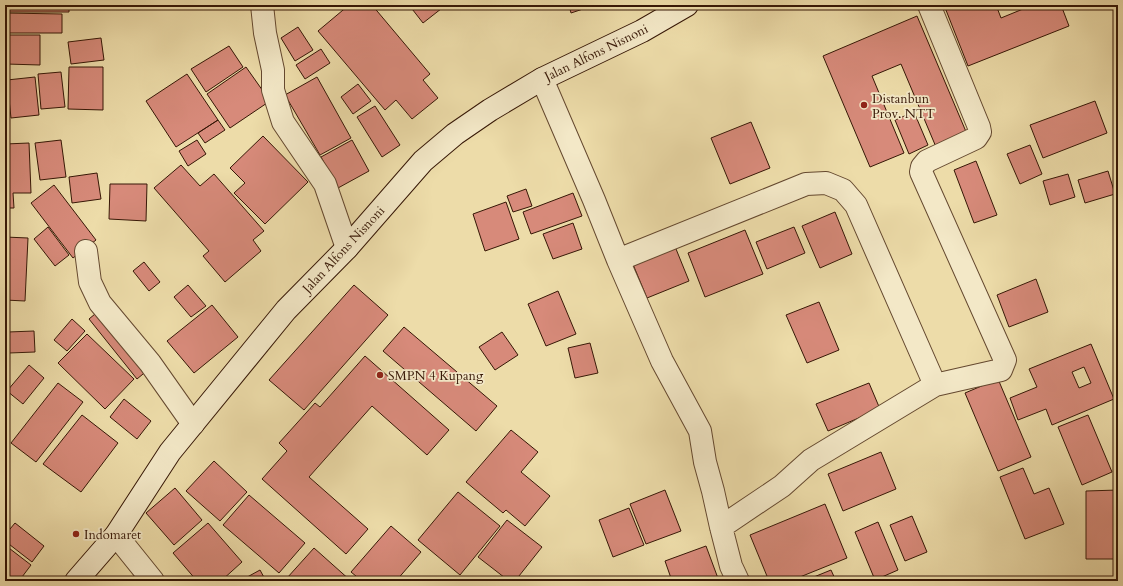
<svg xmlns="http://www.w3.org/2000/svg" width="1123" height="586" viewBox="0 0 1123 586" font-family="Cardo,serif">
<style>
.building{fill:#d78a7a;stroke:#361706;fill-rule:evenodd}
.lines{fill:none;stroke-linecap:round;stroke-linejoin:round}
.street-casing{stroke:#64482f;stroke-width:24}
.secondary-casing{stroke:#361706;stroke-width:24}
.street{stroke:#f3e8c7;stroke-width:22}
.secondary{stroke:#f3e8c7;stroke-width:22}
.poi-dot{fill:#8f2418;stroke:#f3e8c7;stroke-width:1.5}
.labels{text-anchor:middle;stroke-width:3.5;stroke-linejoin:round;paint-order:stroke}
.street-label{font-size:13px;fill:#361706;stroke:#f3e8c7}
.poi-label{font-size:13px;fill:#361706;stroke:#f3e8c7;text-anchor:start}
</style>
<rect width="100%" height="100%" fill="#eddca9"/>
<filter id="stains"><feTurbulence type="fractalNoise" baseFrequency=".005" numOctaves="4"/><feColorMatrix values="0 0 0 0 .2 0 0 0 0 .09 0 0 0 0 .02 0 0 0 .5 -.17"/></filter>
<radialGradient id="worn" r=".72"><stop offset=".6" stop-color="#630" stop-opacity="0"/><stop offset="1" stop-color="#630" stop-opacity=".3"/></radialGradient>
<path class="building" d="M5,5H69V12H5Z
M349,5H372L430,74L423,80L438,98L412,119L396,100L385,110L318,31Z
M409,5H446L423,23Z
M569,5H595L571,13Z
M944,5H996L1001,18L1023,9L1021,5H1061L1069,26L968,66Z
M5,13L62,14V33H5Z
M917,16L967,134L936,147L901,64L872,76L904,153L870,167L823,56Z
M298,27L313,50L295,61L281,38Z
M6,35H40V65L6,64Z
M101,38L104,60L71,64L68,42Z
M229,46L243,67L206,92L191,69Z
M321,49L330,63L305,79L296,65Z
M69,67H103V110L68,109Z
M246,67L270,101L230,128L207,94Z
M61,72L65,107L41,109L38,74Z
M187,74L218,120L176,147L146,101Z
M35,77L39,115L11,118L7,80Z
M317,77L351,138L320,155L285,95Z
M358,84L371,101L353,114L341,97Z
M1095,101L1107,133L1043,158L1030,125Z
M375,106L400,145L382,157L357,117Z
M914,112L928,145L909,154L895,120Z
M218,120L225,130L205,143L198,133Z
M751,122L770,168L730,184L711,138Z
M263,136L308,182L265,224L234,193L245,183L230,168Z
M61,140L66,177L40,180L35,143Z
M197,140L206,154L188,166L179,151Z
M352,140L369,171L338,188L321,157Z
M29,143L31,193H13L14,208H5V144Z
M1030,145L1042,174L1020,184L1007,154Z
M976,161L997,215L974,223L954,170Z
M181,165L200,186L214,174L264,231L253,240L261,251L225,282L203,256L209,251L154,188Z
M1108,171L1115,194L1085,203L1078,180Z
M97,173L101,199L72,203L69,177Z
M1068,174L1075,197L1050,205L1043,181Z
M110,184H147L146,221L109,219Z
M54,185L96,240L73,258L31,203Z
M526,189L532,206L513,212L507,196Z
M573,193L582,216L531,234L523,212Z
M506,202L519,239L485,251L473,214Z
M835,212L852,254L820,268L802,226Z
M573,223L582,249L553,259L543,234Z
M48,227L69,255L55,266L34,239Z
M794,227L805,253L767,269L756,242Z
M745,230L763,274L705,297L688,253Z
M5,237L28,238L25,301L5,300Z
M674,244L689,281L647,298L632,262Z
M144,262L160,282L149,291L133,271Z
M1036,279L1048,312L1009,327L997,295Z
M188,285L206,306L191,317L174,297Z
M354,285L388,315L304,410L269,380Z
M558,291L576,334L546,346L528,304Z
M819,302L839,350L807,363L786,315Z
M212,305L238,337L194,373L167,341Z
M101,309L149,369L137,379L89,319Z
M72,319L85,331L67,351L54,340Z
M404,327L497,406L476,431L383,351Z
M34,331L35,352L9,353L8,332Z
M502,332L518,355L495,370L479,347Z
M87,334L134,379L105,409L58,363Z
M590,343L598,373L575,378L568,348Z
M1091,344L1114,399L1052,425L1046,409L1018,420L1010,398L1037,387L1029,369ZM1084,367L1091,383L1079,388L1072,372Z
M365,356L449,430L427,455L372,406L309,477L368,529L346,554L262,479L287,451L279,443L315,403L320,407Z
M29,365L44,378L23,404L7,391Z
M998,379L1031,457L998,471L965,393Z
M58,383L83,402L36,462L11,443Z
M869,383L880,409L828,431L816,404Z
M124,399L151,421L137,439L110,417Z
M82,415L118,443L81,492L43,464Z
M1088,415L1112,472L1082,485L1058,427Z
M511,430L538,452L521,472L550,496L525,526L506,510L503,513L466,482Z
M881,452L896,489L843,511L828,474Z
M214,461L247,492L220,521L186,491Z
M1023,468L1034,494L1049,488L1064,524L1025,539L1000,477Z
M175,488L202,520L174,545L146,513Z
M665,490L681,531L646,544L630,504Z
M1118,490V559H1086V491Z
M458,492L500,526L460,575L418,540Z
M249,495L305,543L279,573L223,525Z
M825,504L847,558L790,581H769L750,535Z
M629,508L644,545L613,557L599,520Z
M912,516L927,552L905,561L890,525Z
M507,520L542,547L515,581H509L478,557Z
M878,522L898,570L875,580L855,532Z
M15,523L44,546L32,562L5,541V535Z
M208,523L242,562L221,581H197L173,553Z
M391,526L421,552L396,581H362L351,572Z
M5,545L31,565L19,581H5Z
M706,546L719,581H672L665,561Z
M314,548L351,581H290L287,578Z
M260,570L266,581H240Z
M831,570L836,581H804Z"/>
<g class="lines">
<defs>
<path id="street" d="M262,5L265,33L273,70V90L283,122L325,184L347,248
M542,79L594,200L618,260L662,361L700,431L705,462L713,491L721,527L731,566L738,581
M86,251L90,282L100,303L150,363L193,424
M618,260L806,184L826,183L843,190L856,205L935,385
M721,527L782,486L811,460L935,385L1001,370L1005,360L921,172L922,167L927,161L976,138L980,132L979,127L929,5
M116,535L153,581"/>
<path id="secondary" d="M76,581L116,535L170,452L286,310L347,248L423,161L455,134L490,110L542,79L642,31L687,5"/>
</defs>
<use href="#street" class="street-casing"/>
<use href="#secondary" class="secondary-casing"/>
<use href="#street" class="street"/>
<use href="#secondary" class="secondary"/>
</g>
<g class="poi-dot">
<circle cx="864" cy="105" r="4"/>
<circle cx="380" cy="375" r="4"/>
<circle cx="76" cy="534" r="4"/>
</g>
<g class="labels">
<g class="street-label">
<text transform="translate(596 52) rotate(-26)" y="5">Jalan Alfons Nisnoni</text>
<text transform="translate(343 249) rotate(-47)" y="5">Jalan Alfons Nisnoni</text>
</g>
<g class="poi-label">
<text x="872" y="103">Distanbun<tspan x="872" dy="15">Prov. NTT</tspan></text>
<text x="388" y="380">SMPN 4 Kupang</text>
<text x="84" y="539">Indomaret</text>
</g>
</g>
<rect width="1123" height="586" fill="none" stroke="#eddca9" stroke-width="20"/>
<rect x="6" y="6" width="1111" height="574" fill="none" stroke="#361706" stroke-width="2"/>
<rect x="10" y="10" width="1103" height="566" fill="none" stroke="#361706"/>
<rect width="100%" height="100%" filter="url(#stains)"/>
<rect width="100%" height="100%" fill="url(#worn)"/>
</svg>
